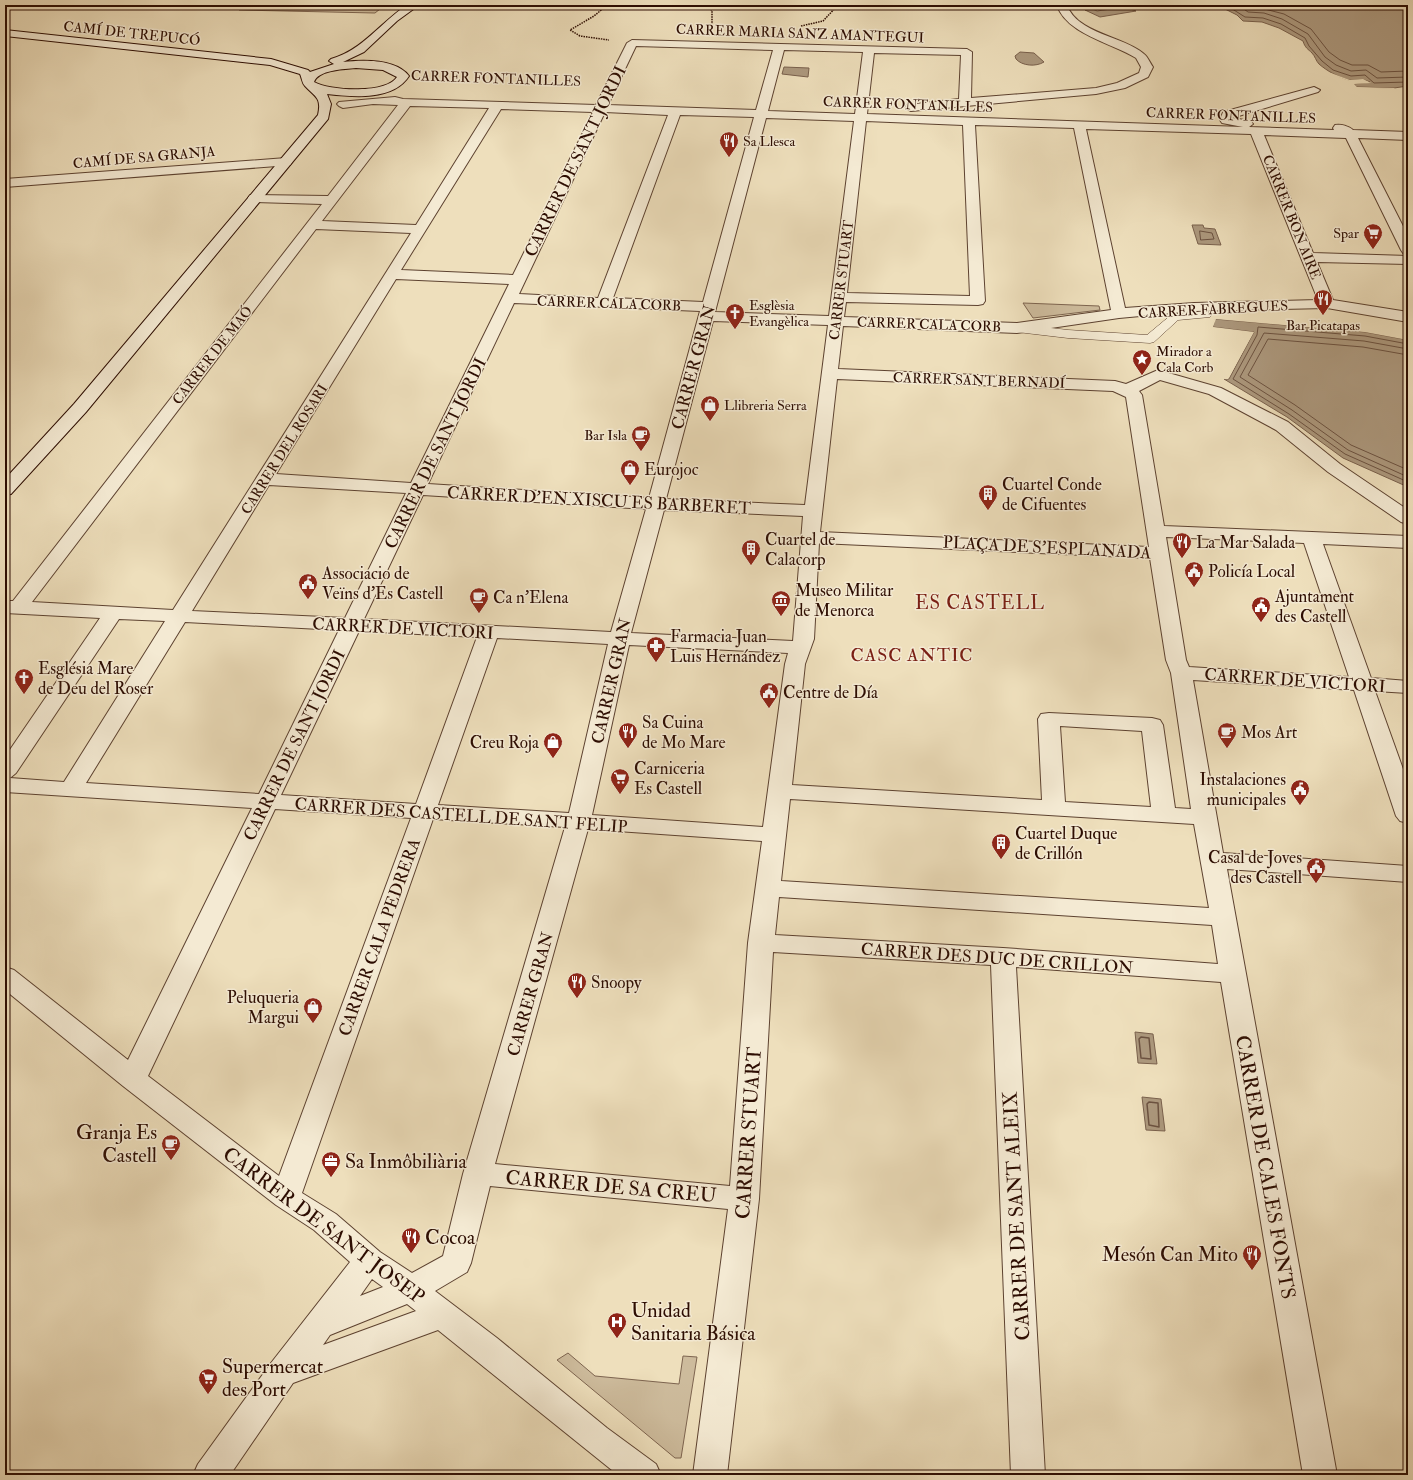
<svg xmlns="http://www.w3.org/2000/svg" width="1413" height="1480" viewBox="0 0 1413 1480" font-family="'IM FELL Double Pica',serif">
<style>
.green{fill:#cdbb9c;stroke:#7d644f}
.water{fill:#ac987d;stroke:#79604c}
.pier{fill:#eedfbc}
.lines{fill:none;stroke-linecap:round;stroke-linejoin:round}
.shore-far1{stroke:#6c5240;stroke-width:1}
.shore{stroke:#6c5240;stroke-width:1.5}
.lane-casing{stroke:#5d4230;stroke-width:1}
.street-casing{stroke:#5d4230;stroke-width:2}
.secondary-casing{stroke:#2d0d02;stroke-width:2}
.path{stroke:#2d0d02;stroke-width:1.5;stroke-dasharray:1.5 1;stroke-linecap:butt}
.lane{fill:#f4ead3;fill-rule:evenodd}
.street{fill:#f4ead3;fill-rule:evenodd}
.secondary{fill:#f4ead3;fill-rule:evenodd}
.labels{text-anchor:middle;stroke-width:3;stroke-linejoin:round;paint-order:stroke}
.far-street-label{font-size:14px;fill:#2d0d02;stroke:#f4ead3}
.far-poi-label{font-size:14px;fill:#2d0d02;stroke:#f4ead3;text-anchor:start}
.street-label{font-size:17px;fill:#2d0d02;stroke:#f4ead3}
.poi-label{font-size:17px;fill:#2d0d02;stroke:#f4ead3;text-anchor:start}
.neighbourhood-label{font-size:18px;letter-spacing:1px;fill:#7a1f14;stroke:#f4ead3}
.quarter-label{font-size:19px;letter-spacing:1px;fill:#7a1f14;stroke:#f4ead3}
.near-poi-label{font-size:20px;fill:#2d0d02;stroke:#f4ead3;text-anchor:start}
.near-street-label{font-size:20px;fill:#2d0d02;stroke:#f4ead3}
</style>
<rect width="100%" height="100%" fill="#eedfbc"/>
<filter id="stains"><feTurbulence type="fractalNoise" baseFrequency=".005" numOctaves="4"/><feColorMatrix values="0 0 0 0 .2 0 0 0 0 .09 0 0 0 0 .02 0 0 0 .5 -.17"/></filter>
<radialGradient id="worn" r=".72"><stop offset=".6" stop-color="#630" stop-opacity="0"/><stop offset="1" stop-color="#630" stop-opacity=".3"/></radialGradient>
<path class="green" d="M240,5H385L375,13L239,10Z
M1023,303L1099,306L1100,310L1033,318Z
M568,1353L595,1376L679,1384L683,1356L697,1357L681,1458H675L557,1360Z"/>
<path class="water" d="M1217,5H1408V86L1394,88L1357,87L1353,84L1370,82C1362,78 1357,81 1349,80C1338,77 1327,71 1319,64C1316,61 1315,56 1312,53C1308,49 1305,48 1303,41L1279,28L1262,22L1243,21L1237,15Z
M1125,7L1136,11L1100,17L1085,10L1093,9L1097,11Z
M1020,52L1034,53L1044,62C1036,67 1022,66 1016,59L1015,56Z
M784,67L809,68L808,77L782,74Z
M1192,225H1203L1204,228L1215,229L1221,245L1198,244Z
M1215,319L1365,332L1408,340V487L1343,458L1287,417L1224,379H1229L1254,332L1213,327Z
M1135,1032L1153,1034L1157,1064L1138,1063Z
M1142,1097L1161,1099L1165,1131L1146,1130Z"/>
<path class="pier" d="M1331,73L1350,80L1363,79L1371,83L1354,84L1357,87L1394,88L1395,89L1356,88L1352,84V82L1329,74Z
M1215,317L1366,330L1408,338V340L1365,332L1216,319L1213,327L1254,332L1228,379H1222L1227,377L1251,334L1212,329L1211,327Z"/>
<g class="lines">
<path class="shore-far1" d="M1226,5L1245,17L1263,18L1281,24L1305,38L1309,46L1322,61L1333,70L1351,76L1365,75L1374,83L1408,82
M1238,5L1248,12L1264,13L1282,19L1308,34L1325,57L1336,65L1351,71L1366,70L1377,78L1408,77
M1249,5L1284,14L1311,29L1329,52L1340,60L1352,65H1368L1381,72L1408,71
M1200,231L1212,233L1214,239L1201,240Z
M1408,344L1365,336L1258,327L1257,335L1233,379L1289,414L1345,454L1408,482
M1408,349L1364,341L1264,333L1240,377L1292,410L1348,450L1408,477
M1408,355L1363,347L1268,339L1248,375L1295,405L1351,445L1408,470"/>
<path class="shore" d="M1141,1037L1149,1038L1151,1059L1141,1058L1139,1039Z
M1149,1102L1158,1103L1159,1127L1149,1125L1147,1104Z"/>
<defs>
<path id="lane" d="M1206,311L1212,315L1210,317L1178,320L1154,342L1150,343L1068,338L1017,332L1011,328L1017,324L1068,330L1147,335L1171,315Z"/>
<path id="street" d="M1057,5H1067C1077,34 1124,36 1144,54C1148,57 1150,63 1153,67L1148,77L1125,88L1096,94L911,111L907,109L905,107L907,105L959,99L961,55L874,53L867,114L1243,127L1222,123L1220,120L1223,112L1314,87L1320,90L1318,92L1232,118L1251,121L1253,124L1249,127L1334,130L1333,128L1335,125C1341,124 1349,126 1353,130L1408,132V140L1358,138L1408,236V254L1403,253L1401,250L1346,138L1264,135L1313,253L1408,256V264L1317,262L1333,300L1408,312V322L1327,308L1194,311L1119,318L1017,333L843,326L838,369L1115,381L1126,384L1158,370L1221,388L1288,422L1340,464L1408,510V524L1401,522L1328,472L1276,430L1209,394L1160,380L1139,391L1142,395L1164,526L1408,536V548L1323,544L1371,678L1408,681V693L1375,691L1408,783V823L1400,821L1396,816L1354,690L1193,680L1223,853L1408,866V882L1227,869L1337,1475H1303L1221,982L1016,967L1045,1475H1011L991,965L773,952L759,1199L727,1475H693L728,1209L490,1186L471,1263L467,1272L435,1291L497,1338L607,1428L656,1464L661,1475H618L438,1330L293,1383L230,1475H193L198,1464L271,1363L350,1262L314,1230L276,1205L123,1086L5,990V967L14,970L128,1060L252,808L5,792V757L100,618L5,613V601H13L322,204L255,202L250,201L248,198L250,195L328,196L398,105L373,104L343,108L339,106L337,104L339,102L395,97L403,99L596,105L627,43L632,40L967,49L972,52L971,98L1096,88L1117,83L1139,73L1141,67L1136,58C1112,43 1066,34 1057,5ZM636,46L773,50L756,110L608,105ZM784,50L863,52L855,114L768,111ZM410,106L489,108L416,225L322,221ZM501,109L593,112L513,275L401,270ZM605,112L668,115L598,298L519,294ZM680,115L754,117L703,302L613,298ZM766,118L854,121L829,316L715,312ZM866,121L963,125L970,296L847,293ZM975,125L1074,128L1111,310L1017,323L844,317L846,302L978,305L983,304L985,301ZM1086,129L1251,134L1318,300L1194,303L1125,308ZM316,229L411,233L173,610L32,602ZM396,279L509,284L411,483L276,474ZM514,303L700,311L649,498L428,484ZM713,321L828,325L805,505L666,499ZM837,379L1113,391L1126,397L1149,547L820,532ZM269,485L406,493L345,618L192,611ZM423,495L646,509L611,632L364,619ZM664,510L803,516L793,641L631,633ZM1166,537L1304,543L1349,677L1189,667L1186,660ZM819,543L1150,558L1166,660L1171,673L1191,809L1175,808L1163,725L1160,720L1152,718L1049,713L1041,714L1038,719L1042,800L792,785L805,664L814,639ZM119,619L165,621L64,782L10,778L16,773ZM185,622L339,630L259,794L86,783ZM359,631L477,637L416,804L281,795ZM497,638L608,644L569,813L438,805ZM629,645L788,653L785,664L763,827L592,815ZM1060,726L1142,731L1151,807L1065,802ZM790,799L1194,824L1209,908L781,881ZM275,809L411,818L279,1176L148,1076ZM433,819L565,827L463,1174L443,1256L412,1273L380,1252L336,1214L302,1193ZM588,829L762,841L748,943L730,1186L495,1164ZM779,897L1212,925L1218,964L1003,948L775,935ZM372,1279L383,1287L360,1296ZM407,1304L416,1311L323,1345L330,1335Z
M286,158L290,159L292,162L290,165L5,187V179Z"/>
<path id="secondary" d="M407,5H419L397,21L364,52L343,62C362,60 395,58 409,76C393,101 353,97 327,94L331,104L328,119L86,412L11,494L5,495V479L74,404L318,115C322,97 315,97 305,86C302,83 302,78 300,74L270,65L5,36V30L271,59L308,70L310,72L334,64L329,61L331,59C363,50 381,22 407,5ZM356,68L383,70L397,77C386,94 330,91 314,82C318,70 344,69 356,68Z"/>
</defs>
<use href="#lane" class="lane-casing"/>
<use href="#street" class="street-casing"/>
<use href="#secondary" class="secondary-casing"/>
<path class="path" d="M605,5L606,6L594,16L570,30L580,36L609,40
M708,5L712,11V25
M801,26L823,21L838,5"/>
<use href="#lane" class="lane"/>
<use href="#street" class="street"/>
<use href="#secondary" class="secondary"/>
</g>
<defs>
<symbol id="restaurant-pin" viewBox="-11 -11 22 30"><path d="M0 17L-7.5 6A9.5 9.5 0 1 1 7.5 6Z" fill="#8f2418" stroke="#f4ead3"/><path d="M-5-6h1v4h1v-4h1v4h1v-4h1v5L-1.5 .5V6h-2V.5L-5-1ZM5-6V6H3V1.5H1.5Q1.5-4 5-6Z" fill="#fff"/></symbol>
<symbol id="supermarket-pin" viewBox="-11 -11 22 30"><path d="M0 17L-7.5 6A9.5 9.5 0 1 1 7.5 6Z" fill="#8f2418" stroke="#f4ead3"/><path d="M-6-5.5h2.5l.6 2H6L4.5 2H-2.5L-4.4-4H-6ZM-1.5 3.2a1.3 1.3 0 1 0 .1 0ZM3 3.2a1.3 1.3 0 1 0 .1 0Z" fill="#fff"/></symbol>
<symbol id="church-pin" viewBox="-11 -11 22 30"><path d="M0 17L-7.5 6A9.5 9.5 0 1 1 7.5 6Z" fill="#8f2418" stroke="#f4ead3"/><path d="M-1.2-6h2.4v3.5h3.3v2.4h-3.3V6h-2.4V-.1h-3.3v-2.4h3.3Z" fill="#fff"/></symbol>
<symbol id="sight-pin" viewBox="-11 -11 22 30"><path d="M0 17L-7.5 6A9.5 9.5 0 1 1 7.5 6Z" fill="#8f2418" stroke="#f4ead3"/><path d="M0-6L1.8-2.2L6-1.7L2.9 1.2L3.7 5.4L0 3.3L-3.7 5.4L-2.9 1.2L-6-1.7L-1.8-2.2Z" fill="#fff"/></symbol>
<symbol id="shop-pin" viewBox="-11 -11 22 30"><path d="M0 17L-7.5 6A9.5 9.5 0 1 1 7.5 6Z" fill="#8f2418" stroke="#f4ead3"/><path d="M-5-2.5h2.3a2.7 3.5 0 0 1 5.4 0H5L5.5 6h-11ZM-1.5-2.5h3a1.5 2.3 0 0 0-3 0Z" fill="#fff"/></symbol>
<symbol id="cafe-pin" viewBox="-11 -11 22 30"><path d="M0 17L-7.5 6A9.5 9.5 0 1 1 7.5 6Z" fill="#8f2418" stroke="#f4ead3"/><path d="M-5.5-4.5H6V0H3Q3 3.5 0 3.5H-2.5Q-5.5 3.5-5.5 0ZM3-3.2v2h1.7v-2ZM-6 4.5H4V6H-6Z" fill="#fff"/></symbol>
<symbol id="building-pin" viewBox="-11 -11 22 30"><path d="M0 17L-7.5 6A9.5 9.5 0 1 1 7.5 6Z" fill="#8f2418" stroke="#f4ead3"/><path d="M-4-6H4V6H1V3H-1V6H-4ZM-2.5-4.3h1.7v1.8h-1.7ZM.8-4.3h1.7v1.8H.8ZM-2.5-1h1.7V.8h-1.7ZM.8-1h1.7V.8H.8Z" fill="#fff"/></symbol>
<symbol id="civic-pin" viewBox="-11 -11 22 30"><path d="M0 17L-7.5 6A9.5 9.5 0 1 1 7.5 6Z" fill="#8f2418" stroke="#f4ead3"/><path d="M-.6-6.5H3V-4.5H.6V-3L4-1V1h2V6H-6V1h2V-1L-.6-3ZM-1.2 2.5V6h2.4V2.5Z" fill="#fff"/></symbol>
<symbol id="museum-pin" viewBox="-11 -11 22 30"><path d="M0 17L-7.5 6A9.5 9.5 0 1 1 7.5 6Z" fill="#8f2418" stroke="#f4ead3"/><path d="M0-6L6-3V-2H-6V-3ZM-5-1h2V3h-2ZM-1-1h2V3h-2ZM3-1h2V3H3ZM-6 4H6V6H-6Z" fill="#fff"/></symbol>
<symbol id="pharmacy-pin" viewBox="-11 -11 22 30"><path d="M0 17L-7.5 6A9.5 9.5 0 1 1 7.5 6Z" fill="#8f2418" stroke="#f4ead3"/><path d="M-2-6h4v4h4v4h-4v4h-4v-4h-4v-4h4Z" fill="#fff"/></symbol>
<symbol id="office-pin" viewBox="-11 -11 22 30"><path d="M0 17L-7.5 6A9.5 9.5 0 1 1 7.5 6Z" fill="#8f2418" stroke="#f4ead3"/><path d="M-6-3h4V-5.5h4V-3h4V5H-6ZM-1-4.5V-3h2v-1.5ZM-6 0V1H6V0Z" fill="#fff"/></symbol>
<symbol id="hospital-pin" viewBox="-11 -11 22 30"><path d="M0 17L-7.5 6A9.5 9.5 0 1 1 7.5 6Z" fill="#8f2418" stroke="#f4ead3"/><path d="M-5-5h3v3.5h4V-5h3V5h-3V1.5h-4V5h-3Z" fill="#fff"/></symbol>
</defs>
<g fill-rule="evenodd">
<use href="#restaurant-pin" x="718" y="130" width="22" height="30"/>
<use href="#supermarket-pin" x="1362" y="222" width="22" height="30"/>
<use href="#restaurant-pin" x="1312" y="288" width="22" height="30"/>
<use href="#church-pin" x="724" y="302" width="22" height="30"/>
<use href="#sight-pin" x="1131" y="348" width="22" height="30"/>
<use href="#shop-pin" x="699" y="394" width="22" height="30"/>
<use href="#cafe-pin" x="630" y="424" width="22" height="30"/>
<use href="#shop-pin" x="619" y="458" width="22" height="30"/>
<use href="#building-pin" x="977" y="483" width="22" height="30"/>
<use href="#restaurant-pin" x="1171" y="531" width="22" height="30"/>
<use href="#building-pin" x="740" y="538" width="22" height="30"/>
<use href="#civic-pin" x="1183" y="560" width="22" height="30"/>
<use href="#civic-pin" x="297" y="572" width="22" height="30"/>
<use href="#cafe-pin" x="468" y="586" width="22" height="30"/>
<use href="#museum-pin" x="770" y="589" width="22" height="30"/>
<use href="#civic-pin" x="1250" y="595" width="22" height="30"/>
<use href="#pharmacy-pin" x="645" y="635" width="22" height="30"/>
<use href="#church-pin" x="13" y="667" width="22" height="30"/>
<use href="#civic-pin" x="758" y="681" width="22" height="30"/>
<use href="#restaurant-pin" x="617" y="721" width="22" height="30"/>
<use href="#cafe-pin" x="1216" y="721" width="22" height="30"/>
<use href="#shop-pin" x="542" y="731" width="22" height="30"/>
<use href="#supermarket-pin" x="609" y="767" width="22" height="30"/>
<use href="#civic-pin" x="1289" y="778" width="22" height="30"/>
<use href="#building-pin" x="990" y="832" width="22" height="30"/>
<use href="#civic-pin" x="1305" y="856" width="22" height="30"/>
<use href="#restaurant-pin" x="566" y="971" width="22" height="30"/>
<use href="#shop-pin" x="302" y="996" width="22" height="30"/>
<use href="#cafe-pin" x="160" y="1133" width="22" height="30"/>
<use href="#office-pin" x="320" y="1150" width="22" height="30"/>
<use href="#restaurant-pin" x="400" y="1226" width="22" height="30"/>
<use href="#restaurant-pin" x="1241" y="1243" width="22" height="30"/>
<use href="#hospital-pin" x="606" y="1311" width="22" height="30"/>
<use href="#supermarket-pin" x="197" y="1367" width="22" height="30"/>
</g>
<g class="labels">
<g class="far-street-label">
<text transform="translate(132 33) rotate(6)" y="5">CAMÍ DE TREPUCÓ</text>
<text transform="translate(800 33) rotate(2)" y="5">CARRER MARIA SANZ AMANTEGUI</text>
<text transform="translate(496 78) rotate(2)" y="5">CARRER FONTANILLES</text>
<text transform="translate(908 104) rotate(2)" y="5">CARRER FONTANILLES</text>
<text transform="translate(1231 115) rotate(2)" y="5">CARRER FONTANILLES</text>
<text transform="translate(144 157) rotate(-5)" y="5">CAMÍ DE SA GRANJA</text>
<text transform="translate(1292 217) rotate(68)" y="5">CARRER BON AIRE</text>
<text transform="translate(841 280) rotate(-83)" y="5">CARRER STUART</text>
<text transform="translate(609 303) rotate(2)" y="5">CARRER CALA CORB</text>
<text transform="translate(1213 309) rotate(-3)" y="5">CARRER FÀBREGUES</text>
<text transform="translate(929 324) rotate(2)" y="5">CARRER CALA CORB</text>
<text transform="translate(212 355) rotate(-52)" y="5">CARRER DE MAÓ</text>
<text transform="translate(979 380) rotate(2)" y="5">CARRER SANT BERNADÍ</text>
<text transform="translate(284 449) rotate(-58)" y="5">CARRER DEL ROSARI</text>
</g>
<g class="far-poi-label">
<text x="743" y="146">Sa Llesca</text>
<text x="1359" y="238" text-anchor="end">Spar</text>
<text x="749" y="310">Esglèsia<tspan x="749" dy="16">Evangèlica</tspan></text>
<text x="1323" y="330" text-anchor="middle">Bar Picatapas</text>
<text x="1156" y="356">Mirador a<tspan x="1156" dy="16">Cala Corb</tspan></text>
<text x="724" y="410">Llibreria Serra</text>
<text x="627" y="440" text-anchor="end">Bar Isla</text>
</g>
<g class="street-label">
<text transform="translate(575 161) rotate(-64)" y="6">CARRER DE SANT JORDI</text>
<text transform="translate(693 367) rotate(-75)" y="6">CARRER GRAN</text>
<text transform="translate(435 453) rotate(-64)" y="6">CARRER DE SANT JORDI</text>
<text transform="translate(599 500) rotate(3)" y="6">CARRER D'EN XISCU ES BARBERET</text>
<text transform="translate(1047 547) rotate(3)" y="6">PLAÇA DE S'ESPLANADA</text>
<text transform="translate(403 628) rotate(3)" y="6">CARRER DE VICTORI</text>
<text transform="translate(1295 680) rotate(4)" y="6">CARRER DE VICTORI</text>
<text transform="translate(611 681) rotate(-77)" y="6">CARRER GRAN</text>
<text transform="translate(294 745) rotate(-64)" y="6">CARRER DE SANT JORDI</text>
<text transform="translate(461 815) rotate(4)" y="6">CARRER DES CASTELL DE SANT FELIP</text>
<text transform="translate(379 937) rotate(-70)" y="6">CARRER CALA PEDRERA</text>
<text transform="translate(997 958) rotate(4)" y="6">CARRER DES DUC DE CRILLON</text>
<text transform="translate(530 994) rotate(-74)" y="6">CARRER GRAN</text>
</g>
<g class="poi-label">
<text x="644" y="475">Eurojoc</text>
<text x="1002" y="490">Cuartel Conde<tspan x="1002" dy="20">de Cifuentes</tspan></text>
<text x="765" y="545">Cuartel de<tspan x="765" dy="20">Calacorp</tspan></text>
<text x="1196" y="548">La Mar Salada</text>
<text x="1208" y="577">Policía Local</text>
<text x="322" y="579">Associacio de<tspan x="322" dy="20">Veïns d'Es Castell</tspan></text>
<text x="795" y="596">Museo Militar<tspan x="795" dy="20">de Menorca</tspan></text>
<text x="1275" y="602">Ajuntament<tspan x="1275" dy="20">des Castell</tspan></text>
<text x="493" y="603">Ca n'Elena</text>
<text x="670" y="642">Farmacia Juan<tspan x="670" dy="20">Luis Hernández</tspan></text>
<text x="38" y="674">Església Mare<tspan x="38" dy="20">de Deu del Roser</tspan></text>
<text x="783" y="698">Centre de Día</text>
<text x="642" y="728">Sa Cuina<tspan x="642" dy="20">de Mo Mare</tspan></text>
<text x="1241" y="738">Mos Art</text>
<text x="539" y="748" text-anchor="end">Creu Roja</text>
<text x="634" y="774">Carniceria<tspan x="634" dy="20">Es Castell</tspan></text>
<text x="1286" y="785" text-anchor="end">Instalaciones<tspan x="1286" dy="20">municipales</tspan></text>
<text x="1015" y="839">Cuartel Duque<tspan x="1015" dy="20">de Crillón</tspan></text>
<text x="1302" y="863" text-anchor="end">Casal de Joves<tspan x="1302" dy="20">des Castell</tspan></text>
<text x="591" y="988">Snoopy</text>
<text x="299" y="1003" text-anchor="end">Peluqueria<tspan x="299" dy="20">Margui</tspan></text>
</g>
<g class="neighbourhood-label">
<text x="912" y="661">CASC ANTIC</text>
</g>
<g class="quarter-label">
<text x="980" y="609">ES CASTELL</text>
</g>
<g class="near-poi-label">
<text x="157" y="1139" text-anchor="end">Granja Es<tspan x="157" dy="23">Castell</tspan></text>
<text x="345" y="1168">Sa Inmôbiliària</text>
<text x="425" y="1244">Cocoa</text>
<text x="1238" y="1261" text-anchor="end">Mesón Can Mito</text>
<text x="631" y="1317">Unidad<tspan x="631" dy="23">Sanitaria Básica</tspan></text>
<text x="222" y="1373">Supermercat<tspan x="222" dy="23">des Port</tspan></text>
</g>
<g class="near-street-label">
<text transform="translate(748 1133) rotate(-86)" y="7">CARRER STUART</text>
<text transform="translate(1266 1167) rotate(80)" y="7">CARRER DE CALES FONTS</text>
<text transform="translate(611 1186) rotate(5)" y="7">CARRER DE SA CREU</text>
<text transform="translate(1016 1216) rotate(-93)" y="7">CARRER DE SANT ALEIX</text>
<text transform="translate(324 1225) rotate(37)" y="7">CARRER DE SANT JOSEP</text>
</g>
</g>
<rect width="1413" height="1480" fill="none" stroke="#eedfbc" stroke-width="20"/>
<rect x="6" y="6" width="1401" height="1468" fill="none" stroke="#2d0d02" stroke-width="2"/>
<rect x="10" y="10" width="1393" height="1460" fill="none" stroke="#2d0d02"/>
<rect width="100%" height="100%" filter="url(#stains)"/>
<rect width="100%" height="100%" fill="url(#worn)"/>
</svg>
